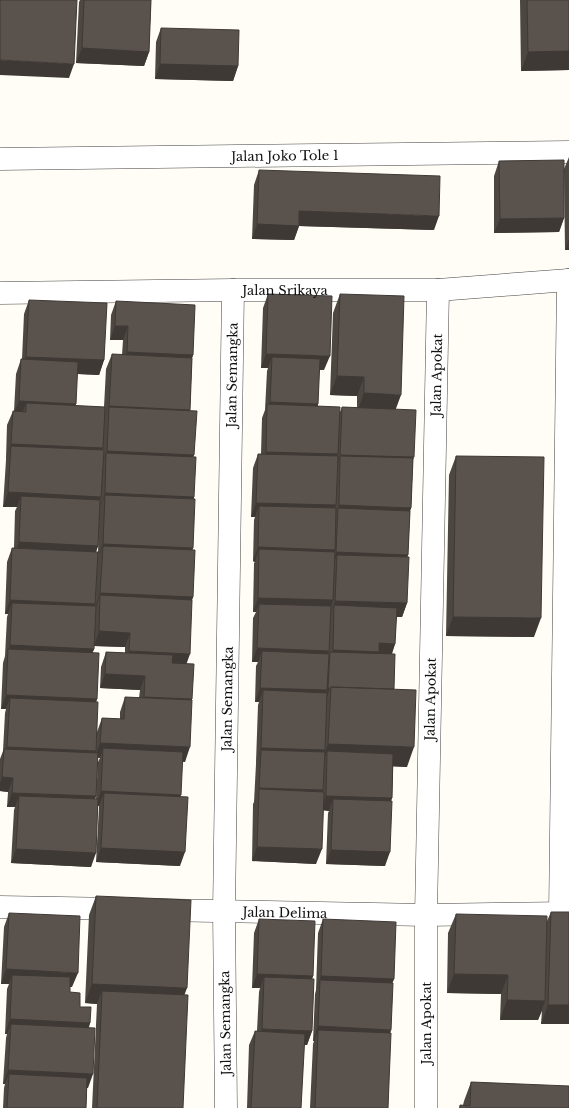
<svg xmlns="http://www.w3.org/2000/svg" width="569" height="1108" viewBox="0 0 569 1108" font-family="'Libre Baskerville',serif">
<style>
.lines{fill:none;stroke-linecap:round;stroke-linejoin:round}
.minor-casing{stroke:#444;stroke-width:23}
.minor{stroke:#fff;stroke-width:22}
.wall{fill:#4d4742;fill-rule:evenodd}
.shaded-wall{fill:#3f3936}
.building{fill:#5a524d;stroke:#3f3936}
.labels{text-anchor:middle;stroke-width:4;stroke-linejoin:round;paint-order:stroke}
.street-label{font-size:13px;fill:#111;stroke:#fff}
</style>
<rect width="100%" height="100%" fill="#fffdf5"/>
<g class="lines">
<defs>
<g id="minor">
<path id="s1" d="M0,159L569,152"/>
<path id="s2" d="M0,293L233,290H438L569,280"/>
<path d="M0,907L120,909"/>
<path id="s3" d="M160,910L426,915L569,913"/>
<path d="M560,913L568,280"/>
<path id="s4" d="M226,1108L224,911L233,290"/>
<path id="s5" d="M426,1108V915L438,290"/>
</g>
</defs>
<use href="#minor" class="minor-casing"/>
<use href="#minor" class="minor"/>
</g>
<path class="wall" d="M80,0H151L149,52L144,66L76,63L79,2Z
M520,0H569V70L521,71Z
M161,28L238,66L233,81L155,79L156,42Z
M569,157V250H565L564,169Z
M499,161L564,218L559,232L494,233V176Z
M259,170L434,230L299,226L294,240L252,239L254,185Z
M268,294L324,370H319L318,404V406L340,412L342,407L357,408V396L330,395L333,313L340,294L396,409L413,459L411,508L410,511L408,555L407,557V603L402,617H396L395,644L392,654L394,689L407,767L393,766L392,798L391,801L385,866L326,864L328,813L329,811L323,810L316,864L252,861L253,804L254,802L256,764V762L258,705L259,702H255L256,666L258,662H252L253,618L256,612H253L254,563L255,562L253,561L254,520L255,517H251L253,468L258,454H261L262,418L265,410L267,371L268,368H261L263,308Z
M29,300L104,360L99,375L77,374L75,406L104,407L106,369L112,354L122,355L123,340H110L111,315L116,301L193,355L192,358L190,411L193,457L194,497V499L193,548L192,550L193,597L192,600L186,663L192,699L185,762L182,761L180,797V866L96,862L99,807V806H98L91,867L11,863L14,810L15,807H7L8,792L0,791V759L3,751L5,713L6,709H1L3,663L5,656L7,617L8,614H5L7,562L12,548H14L15,511L17,507H3L6,460V458L7,425L13,411H14L16,374L21,359H22L24,314ZM99,518L98,552H96L98,546ZM94,646L125,647V653L106,652L101,667L100,688L140,690L139,698L125,697L120,712V719L102,718L97,732L96,702L97,699L92,653L94,649ZM98,757L100,758L98,762L96,799H95L96,796Z
M456,456L534,637L446,636L449,475Z
M96,896L184,994L183,1108H92L97,1004L85,1003L89,915Z
M551,912L569,1024H541L542,1011L538,1020H500L501,994L447,993L448,933L456,914L547,921Z
M9,913L72,987H70V992L90,1023L89,1027L88,1088H87L86,1108H3L4,1088L5,1084H3L6,1038L7,1034H5L7,989L9,984H1L4,927Z
M259,919L313,976L312,979V1031L307,1045H304L301,1108H247L249,1045L255,1031H257L259,992L260,988H252L254,933Z
M323,919L394,979L392,983L391,1030L390,1033L388,1108H310L313,1044L314,1041H313L315,994L316,990L318,933Z
M471,1082L569,1108H459L460,1105H463L464,1101Z"/>
<path class="shaded-wall" d="M82,48L149,52L144,66L76,63Z
M569,51V70L521,71L528,52Z
M0,60L74,64L69,78L0,75Z
M160,64L238,66L233,81L155,79Z
M299,211L439,216L434,230L299,226L294,240L252,239L257,224Z
M564,218L559,232L494,233L500,219Z
M569,239V250H565Z
M115,326H128L123,340H110Z
M127,352L193,355L188,370L122,367Z
M266,354L330,356L324,370L272,368V357L268,368H261Z
M26,357L104,360L99,375L21,371Z
M337,376L364,377L357,396L330,395Z
M364,393L401,395L394,414L357,413Z
M19,401L76,404L71,418L26,412V403L21,416L13,415Z
M270,402L318,404L313,418L267,410Z
M109,406L190,410L185,424L109,407L104,420Z
M11,444L103,448L98,462L11,446L6,458Z
M107,451L194,455L189,469L106,453L102,465Z
M266,452L338,454L333,469L261,466Z
M340,455L414,457L409,472L340,456L335,469H334Z
M8,492L101,497L96,511L21,496L17,507H3Z
M105,493L194,497L189,512L105,495L100,507Z
M256,503L336,505L331,520L259,506L255,517H251Z
M339,505L411,508L406,522L338,508L333,519Z
M19,542L98,546L93,560L14,556Z
M103,544L193,548L188,562L103,546L98,558Z
M258,547L335,550L330,564L259,549L255,562L253,561Z
M336,552L408,555L403,569L337,555L332,566H331Z
M100,593L193,597L188,612L100,595L96,607H95Z
M258,598L333,600L328,615L259,604L256,612H253Z
M10,600L95,604L90,618L12,603L8,614H5Z
M335,601L407,603L402,617L334,615V605L330,615Z
M453,617L541,618L534,637L446,636Z
M99,631L130,633L125,647L94,646Z
M379,643L395,644L390,658H330L333,650Z
M10,645L94,649L89,663L8,652Z
M257,648L329,651L324,665L262,651L258,662H252Z
M129,651L190,654L185,668L124,666Z
M105,674L145,676L140,690L100,688Z
M260,688L327,690L322,704L263,690L259,702H255Z
M328,688H330L325,703H323Z
M6,695L97,699L92,713L10,698L6,709H1Z
M144,697L192,699L187,713L138,711Z
M100,743L190,747L185,762L103,758V748L100,758L95,757Z
M328,744L414,747L407,767L327,764V751L323,764H321Z
M7,747L96,751L91,765L3,759Z
M261,748L325,750L320,764L261,750L256,762Z
M2,777L13,778L8,792L0,791V783Z
M259,788L323,790L318,804L259,789Z
M101,791L181,795L176,809L104,793L99,806H96Z
M12,793L96,796L91,811L19,796L15,807H7Z
M326,796L392,798L386,813L333,799L329,811L321,810Z
M257,847L322,849L316,864L252,861Z
M101,848L185,852L180,866L96,862Z
M16,849L96,853L91,867L11,863Z
M331,850L390,852L385,866L326,864Z
M6,969L78,973L72,987L12,984V975L9,984H1Z
M257,974L313,976L308,990L264,977L260,988H252Z
M454,974L508,975L501,994L447,993Z
M321,976L394,979L388,994L320,980L316,990Z
M92,984L187,988L180,1007L102,991L97,1004L85,1003Z
M507,1000L545,1001L538,1020H500Z
M548,1005H569V1024H541Z
M10,1019L90,1023L85,1037L11,1024L7,1034H5Z
M318,1026L391,1030L386,1044L318,1030L314,1041H313Z
M262,1029L312,1031L307,1045L257,1044Z
M8,1070L93,1074L88,1088L8,1084L9,1074L5,1084H3Z"/>
<path class="building" d="M0,0H77L74,64L0,60Z
M84,0H151L149,52L82,48Z
M527,0H569V51L528,52Z
M161,28L239,30L238,66L160,64Z
M564,160V218L500,219L499,161Z
M259,170L440,176L439,216L299,211V226L257,224Z
M268,294L332,296L330,356L266,354Z
M340,294L404,296L401,395L364,393V377L337,376Z
M29,300L107,303L104,360L26,357Z
M116,301L195,305L193,355L127,352L128,326H115Z
M112,354L192,358L190,410L109,406Z
M272,357L320,359L318,404L270,402Z
M21,359L78,362L76,404L19,401Z
M26,403L105,407L103,448L11,444L13,411L26,412Z
M267,404L340,407L338,454L266,452Z
M109,407L197,411L194,455L107,451Z
M342,407L416,410L414,457L340,455Z
M11,446L104,450L101,497L8,492Z
M106,453L196,457L194,497L105,493Z
M258,454L338,456L336,505L256,503Z
M340,456L413,458L411,508L339,505Z
M456,456L544,457L541,618L453,617Z
M105,495L195,499L193,548L103,544Z
M21,496L100,500L98,546L19,542Z
M259,506L336,508L335,550L258,547Z
M338,508L410,511L408,555L336,552Z
M103,546L195,550L193,597L100,593Z
M12,548L98,552L95,604L10,600Z
M259,549L335,552L333,600L258,598Z
M337,555L409,557L407,603L335,601Z
M100,595L192,600L190,654L129,651L130,633L99,631Z
M12,603L96,606L94,649L10,645Z
M259,604L331,606L329,651L257,648Z
M334,605L397,608L395,644L379,643V652L333,650Z
M8,649L99,653L97,699L6,695Z
M262,651L329,654L327,690L260,688Z
M106,652L173,655L172,663L194,664L192,699L144,697L145,676L105,674Z
M330,652L395,654L394,689L331,687L330,688H328Z
M331,687L416,690L414,747L328,744Z
M263,690L327,693L325,750L261,748Z
M125,697L192,700L190,747L100,743L102,718L124,719Z
M10,698L98,702L96,751L7,747Z
M103,748L183,752L181,795L101,791Z
M4,749L98,753L96,796L12,793L13,778L2,777Z
M261,750L325,752L323,790L259,788Z
M327,751L393,754L392,798L326,796Z
M259,789L324,792L322,849L257,847Z
M104,793L188,797L185,852L101,848Z
M19,796L98,799L96,853L16,849Z
M333,799L392,801L390,852L331,850Z
M96,896L191,900L187,988L92,984Z
M551,912H569V1005H548Z
M9,913L80,916L78,973L6,969Z
M456,914L547,916L545,1001L507,1000L508,975L454,974Z
M259,919L315,921L313,976L257,974Z
M323,919L396,922L394,979L321,976Z
M12,975L70,977V992L80,993V1007H91L90,1023L10,1019Z
M264,977L314,979L312,1031L262,1029Z
M320,980L393,983L391,1030L318,1026Z
M102,991L188,995L183,1108H97Z
M11,1024L95,1028L93,1074L8,1070Z
M318,1030L391,1033L388,1108H315Z
M255,1031L305,1034L301,1108H251Z
M9,1074L87,1078L86,1108H7Z
M471,1082L569,1086V1108H460V1105L470,1106Z"/>
<g class="labels">
<g class="street-label">
<text dy="5" stroke="none"><textPath href="#s1" startOffset="285">Jalan Joko Tole 1</textPath></text>
<text dy="5" stroke="none"><textPath href="#s2" startOffset="285">Jalan Srikaya</textPath></text>
<text dy="5" stroke="none"><textPath href="#s4" startOffset="733">Jalan Semangka</textPath></text>
<text dy="5" stroke="none"><textPath href="#s5" startOffset="733">Jalan Apokat</textPath></text>
<text dy="5" stroke="none"><textPath href="#s4" startOffset="409">Jalan Semangka</textPath></text>
<text dy="5" stroke="none"><textPath href="#s5" startOffset="409">Jalan Apokat</textPath></text>
<text dy="5" stroke="none"><textPath href="#s3" startOffset="125">Jalan Delima</textPath></text>
<text transform="translate(225 1023) rotate(-91)" y="5">Jalan Semangka</text>
<text transform="translate(426 1023) rotate(-90)" y="5">Jalan Apokat</text>
</g>
</g>
</svg>
